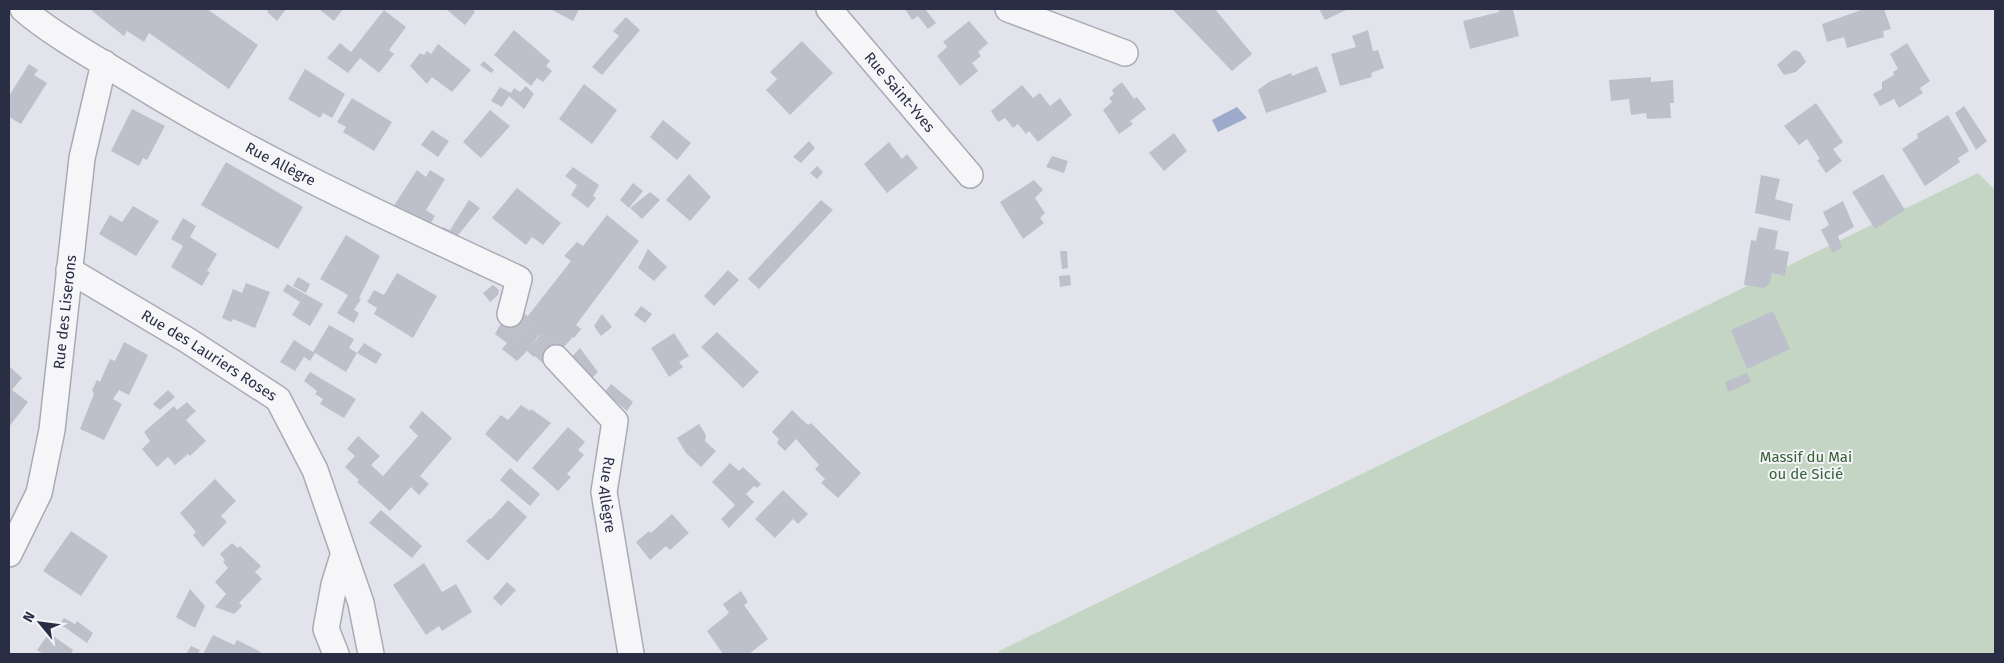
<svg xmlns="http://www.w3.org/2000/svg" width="2004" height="663" viewBox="0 0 2004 663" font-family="'Fira Sans',sans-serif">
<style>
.green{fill:#c5d5c4}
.water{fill:#9daacc}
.building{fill:#bdbfcb}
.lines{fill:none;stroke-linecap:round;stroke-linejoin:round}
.street-tunnel{stroke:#bec0ca;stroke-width:25;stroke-dasharray:25 12;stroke-linecap:butt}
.street-casing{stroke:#a8aab6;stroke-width:28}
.street{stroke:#f6f6f9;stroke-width:25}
.labels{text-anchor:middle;stroke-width:4;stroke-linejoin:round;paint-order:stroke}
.street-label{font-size:15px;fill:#2a2e44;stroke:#f3f4f8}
.park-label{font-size:15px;fill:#376037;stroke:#f3f4f8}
</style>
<rect width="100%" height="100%" fill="#e3e4eb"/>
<path class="green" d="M1978,173L1995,190V654H999V651Z"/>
<path class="water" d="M1237,107L1247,118L1218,132L1212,120Z"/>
<path class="building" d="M94,9H207L258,45L229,89L149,33L144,42L127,31L124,36L92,11Z
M269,9H286L277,21L267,12Z
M319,9H343L334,21Z
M446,9H472L475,12L465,25Z
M550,9H579L573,21Z
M905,9H925L936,23L928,29L918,16L912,20Z
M1172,9H1215L1252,54L1232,71Z
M1319,9H1348L1325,20Z
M1499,9H1513L1519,36L1470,49L1463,21L1499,12Z
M1864,9H1884L1891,29L1883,31L1884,37L1847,48L1844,37L1827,42L1822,24Z
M384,10L406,27L389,50L394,54L379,73L360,58L348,73L327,58L340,43L351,52Z
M626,17L640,30L602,75L592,67L619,36L613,31Z
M969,21L988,43L978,52L981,56L972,63L978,71L960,86L937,56L947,47L943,42Z
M514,30L550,61L546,66L552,71L543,82L537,78L531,86L494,55Z
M1368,30L1373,51L1378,50L1384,68L1371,73L1372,77L1340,86L1331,54L1356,47L1352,36Z
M802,41L833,73L790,115L766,90L777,79L770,72Z
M1907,43L1930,81L1920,88L1923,93L1899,108L1894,99L1880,106L1873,94L1882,89V82L1894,75L1893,72L1898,69L1890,54Z
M438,44L471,70L452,92L432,77L427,84L410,66L420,53L424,55L427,51L431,54Z
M1794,50L1800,52L1806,62L1796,72L1784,75L1777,65Z
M484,61L494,70L491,73L480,65Z
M29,64L38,70L34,75L47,83L21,124L9,117V96Z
M1317,66L1327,92L1266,113L1258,90L1269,82L1291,73L1292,76Z
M305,69L345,94L332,118L323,113L320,118L288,99Z
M1651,77V82L1673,80L1674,103H1670L1671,118L1647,119L1646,113L1631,115L1629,99L1611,101L1609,80Z
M1122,82L1134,99L1137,97L1146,109L1130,121L1133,124L1119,134L1103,110L1112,102L1109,98L1114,94L1112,90Z
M584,84L617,110L592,144L559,119Z
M1022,85L1033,98L1040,93L1050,106L1060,98L1072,115L1038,142L1029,131L1026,134L1018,124L1013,128L1005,118L998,122L991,111Z
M526,86L534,94L524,109L509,96L502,107L491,101L500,87L511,93L514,88L520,92Z
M352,98L392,122L374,151L343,132L346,127L337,122Z
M1816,103L1843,142L1833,149L1842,161L1826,173L1817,160L1820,159L1807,139L1799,145L1784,126Z
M1964,106L1987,141L1976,150L1955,113Z
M132,109L165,126L147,160L143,158L139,166L111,151Z
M490,110L510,126L481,158L463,142Z
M1948,115L1969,151L1958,158L1960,162L1925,186L1902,149L1918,138L1917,134Z
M663,120L691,143L677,160L650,137Z
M432,130L449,141L438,157L421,145Z
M1174,133L1187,151L1164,171L1149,153Z
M809,141L815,148L801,163L793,157Z
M889,142L902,159L907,154L918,168L887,193L864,164Z
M1052,156L1068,161L1064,173L1046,167Z
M226,162L303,207L278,249L201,205Z
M817,166L823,172L817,179L810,173Z
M573,167L599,185L593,196L596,198L588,208L571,195L577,185L565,176Z
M417,170L426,177L430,170L445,179L426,210L435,216L429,226L393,207Z
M689,174L711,197L690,221L666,200Z
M1883,174L1905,210L1875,229L1852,192Z
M1761,175L1780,179L1775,199L1793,204L1790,221L1755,213Z
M1034,180L1043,190L1035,198L1045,213L1040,218L1044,223L1023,239L1000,202Z
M633,183L643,191L629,208L620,200Z
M517,188L561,223L543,245L532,237L526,245L492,218Z
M650,192L660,200L642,219L630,208Z
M469,200L480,208L455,239L439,232L442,227L450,230Z
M821,200L833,210L759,289L748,279Z
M1843,201L1854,227L1838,236L1842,248L1833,253L1821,230L1829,225L1823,212Z
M133,206L159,221L136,256L99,234L110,215L122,222Z
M607,215L639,241L576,325L581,329L574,338L573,337L560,351L539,335L532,344L539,350L534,357L527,351L517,361L502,349L507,343L495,334L504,318L516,331L571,261L564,256L577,242L583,246Z
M183,218L196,226L190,237L217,254L207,271L210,272L202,286L171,267L183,246L171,239Z
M1759,227L1778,231L1775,249L1789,252L1785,276L1772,273L1770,283L1764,288L1744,285L1751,240L1756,241Z
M346,235L380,256L359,298L361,299L354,310L359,313L354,323L337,313L348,295L320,279Z
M648,249L667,267L654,281L638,268Z
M1060,251H1067L1068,268L1062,269Z
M728,270L739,280L714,306L704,296Z
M397,273L437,296L413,338L374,314L377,308L367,302L374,290L384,295Z
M1070,275L1071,285L1060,287L1059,276Z
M298,277L310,284L306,293L293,286Z
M246,283L270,292L255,328L233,319L231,322L222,318L233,289L242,293Z
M287,284L323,304L310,326L292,315L300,302L283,291Z
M493,285L499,290L498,295L490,302L483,293Z
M641,306L652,314L645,323L634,315Z
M1773,311L1790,349L1747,369L1731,330Z
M602,314L612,327L601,336L594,326Z
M329,325L354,339L349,348L357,353L346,372L315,353L310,361L304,357L295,371L280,362L294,340L313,352Z
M717,332L759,372L743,388L701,347Z
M674,333L689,356L679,362L683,367L669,377L651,348Z
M124,342L148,355L129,395L119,390L113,399L122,404L104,440L80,429L94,394L92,390L97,380L100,382L110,359L115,361Z
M364,343L382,354L376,364L357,353Z
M580,348L598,372L590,380L567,362Z
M9,366L22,378L12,390L28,402L9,427Z
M310,372L356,399L344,418L320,404L323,399L315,394L317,391L304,381Z
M1747,373L1751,382L1728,392L1725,382Z
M611,384L633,402L627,411L605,392Z
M168,390L175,397L160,410L153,404Z
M187,402L196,411L186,420L206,441L190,456L188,454L175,465L168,457L157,467L142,449L150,441L144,432L174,406L177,410Z
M521,405L530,411L531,409L551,423L517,462L485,434L501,415L508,420Z
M792,410L808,425L811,423L861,473L838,498L821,483L825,479L815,469L819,465L796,439L785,451L777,443L779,439L772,432Z
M422,411L452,438L420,476L429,484L419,495L411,487L390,511L357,482L359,480L345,467L355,456L347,449L358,436L380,456L371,465L383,476L418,436L409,427Z
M699,424L706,435L705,441L716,451L701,467L686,453L677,438Z
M568,427L585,442L578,450L584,455L567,474L571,477L558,491L532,468Z
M730,463L739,471L743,467L761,484L757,488L754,486L746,494L754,502L729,528L721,519L735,505L712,482Z
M510,468L540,494L530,506L500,480Z
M215,479L236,501L221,516L227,522L203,547L193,535L196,532L180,513Z
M783,490L808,514L798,524L793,519L775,538L755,519Z
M508,500L527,517L488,561L466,541L489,519H491Z
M381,510L422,546L412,558L369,523Z
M672,514L689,533L670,550L666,546L650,560L636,542L649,531L651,533Z
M71,531L108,556L81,596L43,571Z
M232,543L238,548L240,546L261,566L255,572L262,579L239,603L242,606L234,614L215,607L226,594L215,582L228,568L223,562L225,560L220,554Z
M424,563L442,592L456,584L472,612L442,631L439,626L426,635L393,585Z
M507,582L516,590L501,606L493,598Z
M190,589L205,606L195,628L176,617Z
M741,591L748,602L744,605L768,639L749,654H723L707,631L729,613L723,604Z
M64,618L75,624L77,621L93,633L87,643L60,624Z
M49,633L73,650L71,654H43L37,650Z
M213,635L234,645L237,640L261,652L259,654H203Z
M191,646L200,650L198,654H186Z"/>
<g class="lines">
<path class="street-tunnel" d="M510,314L513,320L556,358"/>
<defs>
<g id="street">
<path id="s1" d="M23,9C54,36 99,60 134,82C257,158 388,218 519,279L510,314"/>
<path id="s2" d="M829,9L970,175"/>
<path d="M1008,9L1125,53"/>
<path id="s3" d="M69,270L187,340L278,399L315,470L361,603L371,654"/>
<path id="s4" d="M556,358L615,421L604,492L631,654"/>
<path id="s5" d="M9,554L39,493L52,430L82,158L104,63"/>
<path d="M336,654L326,629L334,585L343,556"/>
</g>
</defs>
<use href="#street" class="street-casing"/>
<use href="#street" class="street"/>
</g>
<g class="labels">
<g class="street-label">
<text dy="5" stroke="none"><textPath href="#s2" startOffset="109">Rue Saint-Yves</textPath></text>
<text dy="5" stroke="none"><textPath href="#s1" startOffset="301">Rue Allègre</textPath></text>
<text dy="5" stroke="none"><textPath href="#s5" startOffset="251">Rue des Liserons</textPath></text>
<text dy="5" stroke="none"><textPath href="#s3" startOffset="164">Rue des Lauriers Roses</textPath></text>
<text dy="5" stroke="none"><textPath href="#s4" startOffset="161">Rue Allègre</textPath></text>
</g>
<g class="park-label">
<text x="1806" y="462">Massif du Mai<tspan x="1806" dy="17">ou de Sicié</tspan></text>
</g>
</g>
<rect width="2004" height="663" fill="none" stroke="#2a2e44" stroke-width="20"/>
<g transform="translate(40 623) rotate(299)" stroke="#f3f4f8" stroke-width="4" paint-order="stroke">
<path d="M0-4L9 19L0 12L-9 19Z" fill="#2a2e44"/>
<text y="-8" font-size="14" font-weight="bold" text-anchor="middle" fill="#2a2e44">N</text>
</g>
</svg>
